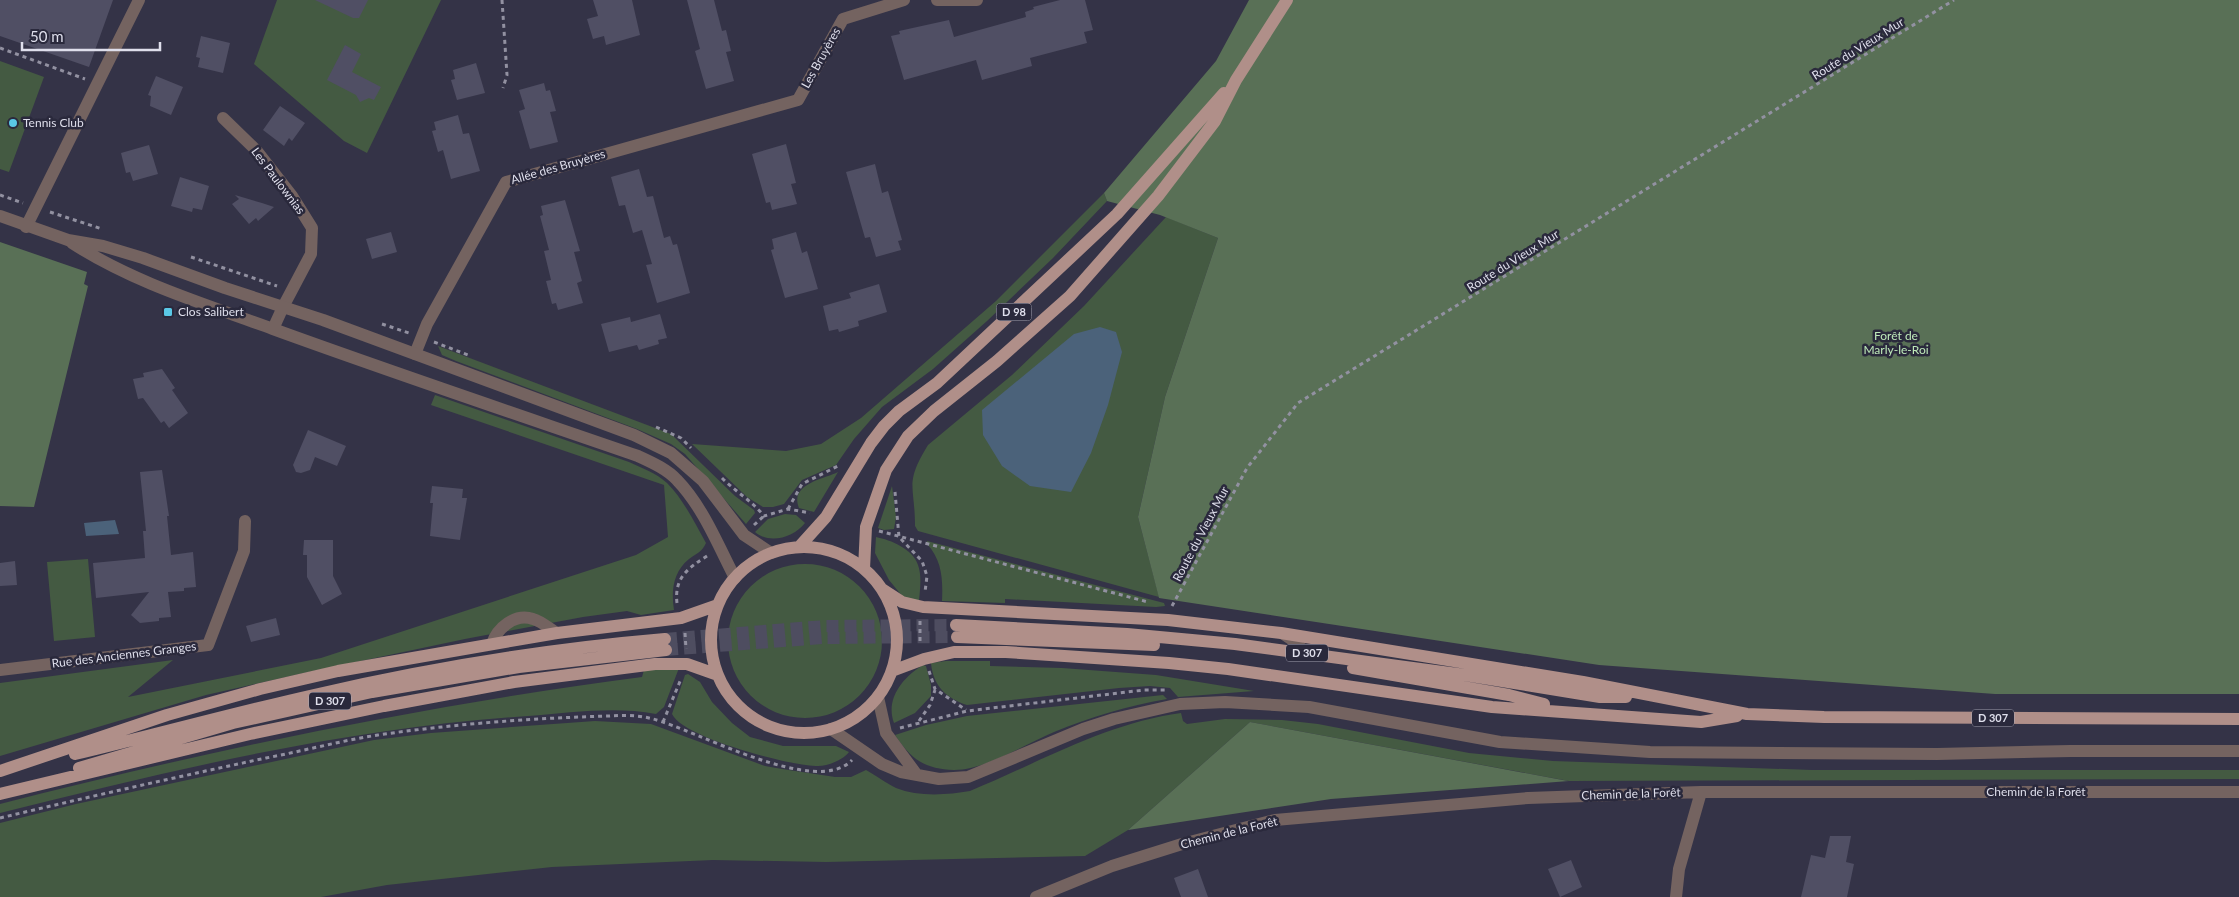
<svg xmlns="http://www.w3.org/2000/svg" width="2239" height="897" viewBox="0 0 2239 897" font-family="Lato,sans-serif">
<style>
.green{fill:#445a42}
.forest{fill:#597056}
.water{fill:#4b627a}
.building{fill:#504f64}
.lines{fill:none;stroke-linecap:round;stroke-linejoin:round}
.primary-tunnel{stroke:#4e4d60;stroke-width:12;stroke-dasharray:12 6;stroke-linecap:butt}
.path{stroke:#9291a1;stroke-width:3;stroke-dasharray:4 4;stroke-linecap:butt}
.service{stroke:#746360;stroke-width:10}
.minor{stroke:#746360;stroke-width:12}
.tertiary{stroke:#746360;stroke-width:12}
.primary{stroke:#b08f89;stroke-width:12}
.poi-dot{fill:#5ac8e6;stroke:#2a293c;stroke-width:2}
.labels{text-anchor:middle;stroke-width:5;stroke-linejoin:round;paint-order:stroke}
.shield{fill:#2a293c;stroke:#a9a8b7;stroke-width:1}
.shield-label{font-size:11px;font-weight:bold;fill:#dfdfec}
.street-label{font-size:12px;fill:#dfdfec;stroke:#2a293c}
.poi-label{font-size:12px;fill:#dfdfec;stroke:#2a293c;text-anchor:start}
.park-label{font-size:12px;fill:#bee9b9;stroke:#2a293c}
</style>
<rect width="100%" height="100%" fill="#343347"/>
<path class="green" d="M277,0H441L367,153L344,141L254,64Z
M0,61L44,77L9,172L0,169Z
M1104,193L1107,201L1053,258L987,321L933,369L882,407L854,439L836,465L802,480L784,504L773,507H763L747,497L692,444L786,451L821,444L861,418L996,301Z
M1166,217L1218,238L1165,397L1138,517L1159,597L918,531L915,526C915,485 904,484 928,445L1012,375L1084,306Z
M438,346L671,434L735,496L754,510L755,513L746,524L685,454L671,444L637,429L456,361L442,355Z
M435,395L629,462C642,468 656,473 667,483C683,499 695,523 706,543C702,552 697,553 689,559C673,572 671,591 674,610L641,615L627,611L583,617L465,639L304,673L206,695L0,756V683L173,660L128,697L321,658L636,555L668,537L664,485L431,405Z
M838,472L814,512L799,508C789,484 824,479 838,472Z
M892,486L896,517L894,529L884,530L878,528Z
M785,514L796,515L805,523C794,537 770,545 755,532L768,519Z
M876,537C891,540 913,549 918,565C922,576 920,589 919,601L903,597L889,580L875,553Z
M927,541L1164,603L1165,606L1156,607L1005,599V603L942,601C943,579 942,560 927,544Z
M88,559L95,637L54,641L47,562Z
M728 641a77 77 0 1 1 154 0a77 77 0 1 1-154 0Z
M946,661H990V666L1062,668L1156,675L1254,691L1178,697L1170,688L1150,686L1119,688L967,705C946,698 933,686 931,663Z
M923,665L926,666L931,685V696L915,713L894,723C885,699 903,677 923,665Z
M679,668L664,707L656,714C614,706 570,713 528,716C351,727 172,770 0,813V804C211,750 426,705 642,677L644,670Z
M688,674L700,682L712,702L732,723L750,737L783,746H836L849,752C843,760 828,766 818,766C791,766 683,738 672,714L685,675Z
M1163,695L1167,699C1127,706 1091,717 1054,732C1025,744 986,770 954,770C924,769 911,759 895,735L926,725L967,716Z
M1181,713L1183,721L1187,724L1225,719L1282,720L1318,724L1469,753L1553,761L1812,770H2239V779L1569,781L1250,722L1128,830L1085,856L826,862L713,860L552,867L387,885L321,897H0V823L76,804L374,740L431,733L595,721L651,724L765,766L782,769L835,777H851L866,770C875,775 886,783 896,788C918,797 947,795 970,791C1038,763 1106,723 1181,713Z"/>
<path class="forest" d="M1249,0H2239V694H1995L1599,665L1159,598L1138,517L1165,397L1218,238L1160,215L1107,201L1104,193L1216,61Z
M0,242L87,272L84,284L88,286L34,507L0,506Z
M1250,722L1568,781H1569L1331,799L1128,830Z"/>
<path class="water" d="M1100,327L1116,332L1122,352L1108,405L1091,453L1071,492L1030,486L1002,466L983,435L982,410L1074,334Z
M115,520L119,534L86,536L84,523Z"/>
<path class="building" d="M0,0H113L89,67L0,36Z
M315,0H368L359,18H353Z
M593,0H632L640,35L606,45L604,36L593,39L587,19L598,16Z
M687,0H714L722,31L726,30L731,51L726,52L734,81L706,89L695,51L700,49Z
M1060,0H1085L1093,30L1084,32L1087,43L1030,58L1032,66L982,80L976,60L904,80L891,36L900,34L899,31L949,20L954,37L1026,17L1025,12L1034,9L1033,7Z
M201,36L230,43L223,73L198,67L200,58L196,57Z
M345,45L361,54L352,72L381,87L374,100L369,98L360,102L356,95L327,80Z
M476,63L485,93L457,100L451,80L455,79L453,70Z
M156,76L183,87L171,115L150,106L151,96L148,95Z
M544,83L546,91L550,90L556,111L550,112L558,142L530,149L519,111L525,109L519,90Z
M280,106L305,123L292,141L289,138L284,146L263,130Z
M458,115L463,134L469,133L480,171L451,179L443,150L438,152L432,131L436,130L434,122Z
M786,144L796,183L791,184L797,204L772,210L770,202L766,203L752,154Z
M149,145L158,174L133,181L130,172L126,173L121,153Z
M875,164L882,193L888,191L902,240L898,241L901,250L876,257L870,237L865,238L846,172Z
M639,169L647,197L653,196L664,238L670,236L673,245L677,244L690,293L657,303L646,265L652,264L642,230L633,233L625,205L619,206L611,177Z
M180,177L209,186L202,210L193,208L192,212L171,206Z
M235,195L262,203L274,207L258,221L256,218L249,224L232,204L239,199Z
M565,200L580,251L574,252L582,281L577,283L583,303L558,310L556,303L552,304L546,281L551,280L544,251L549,250L540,216L543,215L541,206Z
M391,232L397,252L372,259L366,239Z
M796,232L802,253L807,251L818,289L785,298L771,250L774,249L772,239Z
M879,284L887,312L858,321L859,326L839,332L838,329L829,331L823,306L851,298L849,293Z
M660,314L667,338L658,340L659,344L639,350L637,345L609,352L601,324L630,317L631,322Z
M162,369L175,388L172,390L188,413L169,428L164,421L161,423L143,398L138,399L133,379L144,377L143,373Z
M308,430L346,446L337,466L315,457L310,470L301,473L296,472L293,465Z
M162,470L169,516H167L171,555L193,552L196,587L184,588V591L168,592L171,617L159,618V621L140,623L131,615L149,592L96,598L93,563L145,558L143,531H146L140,472Z
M432,486L463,489L462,498H467L460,540L430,536L433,503H430Z
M304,540H333V576L342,594L322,605L307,577V555H303Z
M15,561L17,585L0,586V563Z
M276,618L280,635L251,642L246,626Z
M1830,836H1851L1846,862L1854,864L1847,897H1801L1811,855L1825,858Z
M1571,860L1582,887L1560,897L1548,869Z
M1198,869L1208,897H1181L1174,878Z"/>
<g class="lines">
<path class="primary-tunnel" d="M665,639L825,626L956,625
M666,650L823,638L957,637"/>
<path class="path" d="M502,0L507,75L503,88
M0,48L85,79
M0,195L23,203
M50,212L102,229
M191,257L277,286
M382,324L409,333
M434,342L468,355
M656,427L681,438L691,448
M722,478C736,492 752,501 764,516L788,509L810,513
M895,492L899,537L922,561L927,576L925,592
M788,509L802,484L838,466
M754,525L764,516
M879,531L1148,602
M677,603C674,578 688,568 707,556
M1172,606L1247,468L1298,403L1954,0
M920,621V644
M685,633L686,649
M929,671L935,689L966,710
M919,721L930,705L935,690
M663,722L681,679
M900,728L967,711L1144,690H1167
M0,818C88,797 177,777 266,758C303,751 340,741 378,735C454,724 532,718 610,716C624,715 639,715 653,719C696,730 816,798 852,760"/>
<path class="service" d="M1282,634L1310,653"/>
<path class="minor" d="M937,0H977
M223,118L256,150L292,196L312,228L311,254L283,307
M26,227L139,0
M415,354L427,324L506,182L798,100L843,19L904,0
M492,644C497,628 515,613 533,619C541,621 550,629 557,633
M0,670L208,645L244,551L245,521
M878,697L886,733L917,775
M831,729L882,764L901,772L939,779L968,777L1083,729L1114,719L1180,704L1225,702L1309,707L1500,742L1650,752L1937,754L2071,751H2239
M1036,897L1112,866L1182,844L1275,820L1528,798L1701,792H2239
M1676,897L1679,869L1701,792"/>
<path class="tertiary" d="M0,216L68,240L103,246L143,258L225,288L323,320L634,435L671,453L703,481L744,535L771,553
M72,243C134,283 205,304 273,329C394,373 516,414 638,456C651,462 667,469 677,480C703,507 718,545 735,578
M273,329L283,307"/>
<path class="primary" d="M799,547L826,517L871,443L884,426L899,411L937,383L1117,214L1224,93
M711 640a93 93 0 1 1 186 0a93 93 0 1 1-186 0Z
M864,569L866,527L886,470L908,436L934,411L997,361L1070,296L1158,196L1215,121L1236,80L1287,0
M882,589L902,602L923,607L1168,620L1281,633L1583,682L1747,714L1824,717L2239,719
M956,625L1127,634L1235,644L1465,675L1600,697H1626
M957,637L1154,645
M1353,668L1509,695L1544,704
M892,671L924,659L954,652H1006L1169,663L1228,669L1492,707L1701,722L1737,716
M75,754C155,735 234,713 314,695C430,668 547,649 665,639
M79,768L233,723L372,692L519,667L666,650
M0,771L167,715L260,689L338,671L557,633L681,618L718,605
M0,794L250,734L384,706L514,682L655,664H687L718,675"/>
</g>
<g class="poi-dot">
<circle cx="13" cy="123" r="5"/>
<rect x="163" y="307" width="10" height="10" rx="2.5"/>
</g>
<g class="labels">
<g class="shield">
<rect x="996.5" y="303.5" width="35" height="17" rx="4"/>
<rect x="1286" y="644.5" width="42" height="17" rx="4"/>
<rect x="309" y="692.5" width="42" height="17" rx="4"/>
<rect x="1972" y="709.5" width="42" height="17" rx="4"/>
</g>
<g class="shield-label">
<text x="1014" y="316">D 98</text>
<text x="1307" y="657">D 307</text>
<text x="330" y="705">D 307</text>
<text x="1993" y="722">D 307</text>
</g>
<g class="street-label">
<text transform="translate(1858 49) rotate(-32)" y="4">Route du Vieux Mur</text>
<text transform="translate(821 58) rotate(-61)" y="4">Les Bruyères</text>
<text transform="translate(558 167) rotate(-16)" y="4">Allée des Bruyères</text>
<text transform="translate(278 181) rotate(53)" y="4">Les Paulownias</text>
<text transform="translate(1513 261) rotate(-32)" y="4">Route du Vieux Mur</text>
<text transform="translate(1201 534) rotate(-62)" y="4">Route du Vieux Mur</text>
<text transform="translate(124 655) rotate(-7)" y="4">Rue des Anciennes Granges</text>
<text x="2036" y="796">Chemin de la Forêt</text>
<text transform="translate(1631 794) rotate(-2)" y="4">Chemin de la Forêt</text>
<text transform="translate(1229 833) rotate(-14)" y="4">Chemin de la Forêt</text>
</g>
<g class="poi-label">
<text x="23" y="127">Tennis Club</text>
<text x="178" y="316">Clos Salibert</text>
</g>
<g class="park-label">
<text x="1896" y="340">Forêt de<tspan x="1896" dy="14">Marly-le-Roi</tspan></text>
</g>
</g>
<path d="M22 42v8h138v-8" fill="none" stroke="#dfdfec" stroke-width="2.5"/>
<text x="30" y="42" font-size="15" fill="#dfdfec" stroke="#2a293c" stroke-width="4" paint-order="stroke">50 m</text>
</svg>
